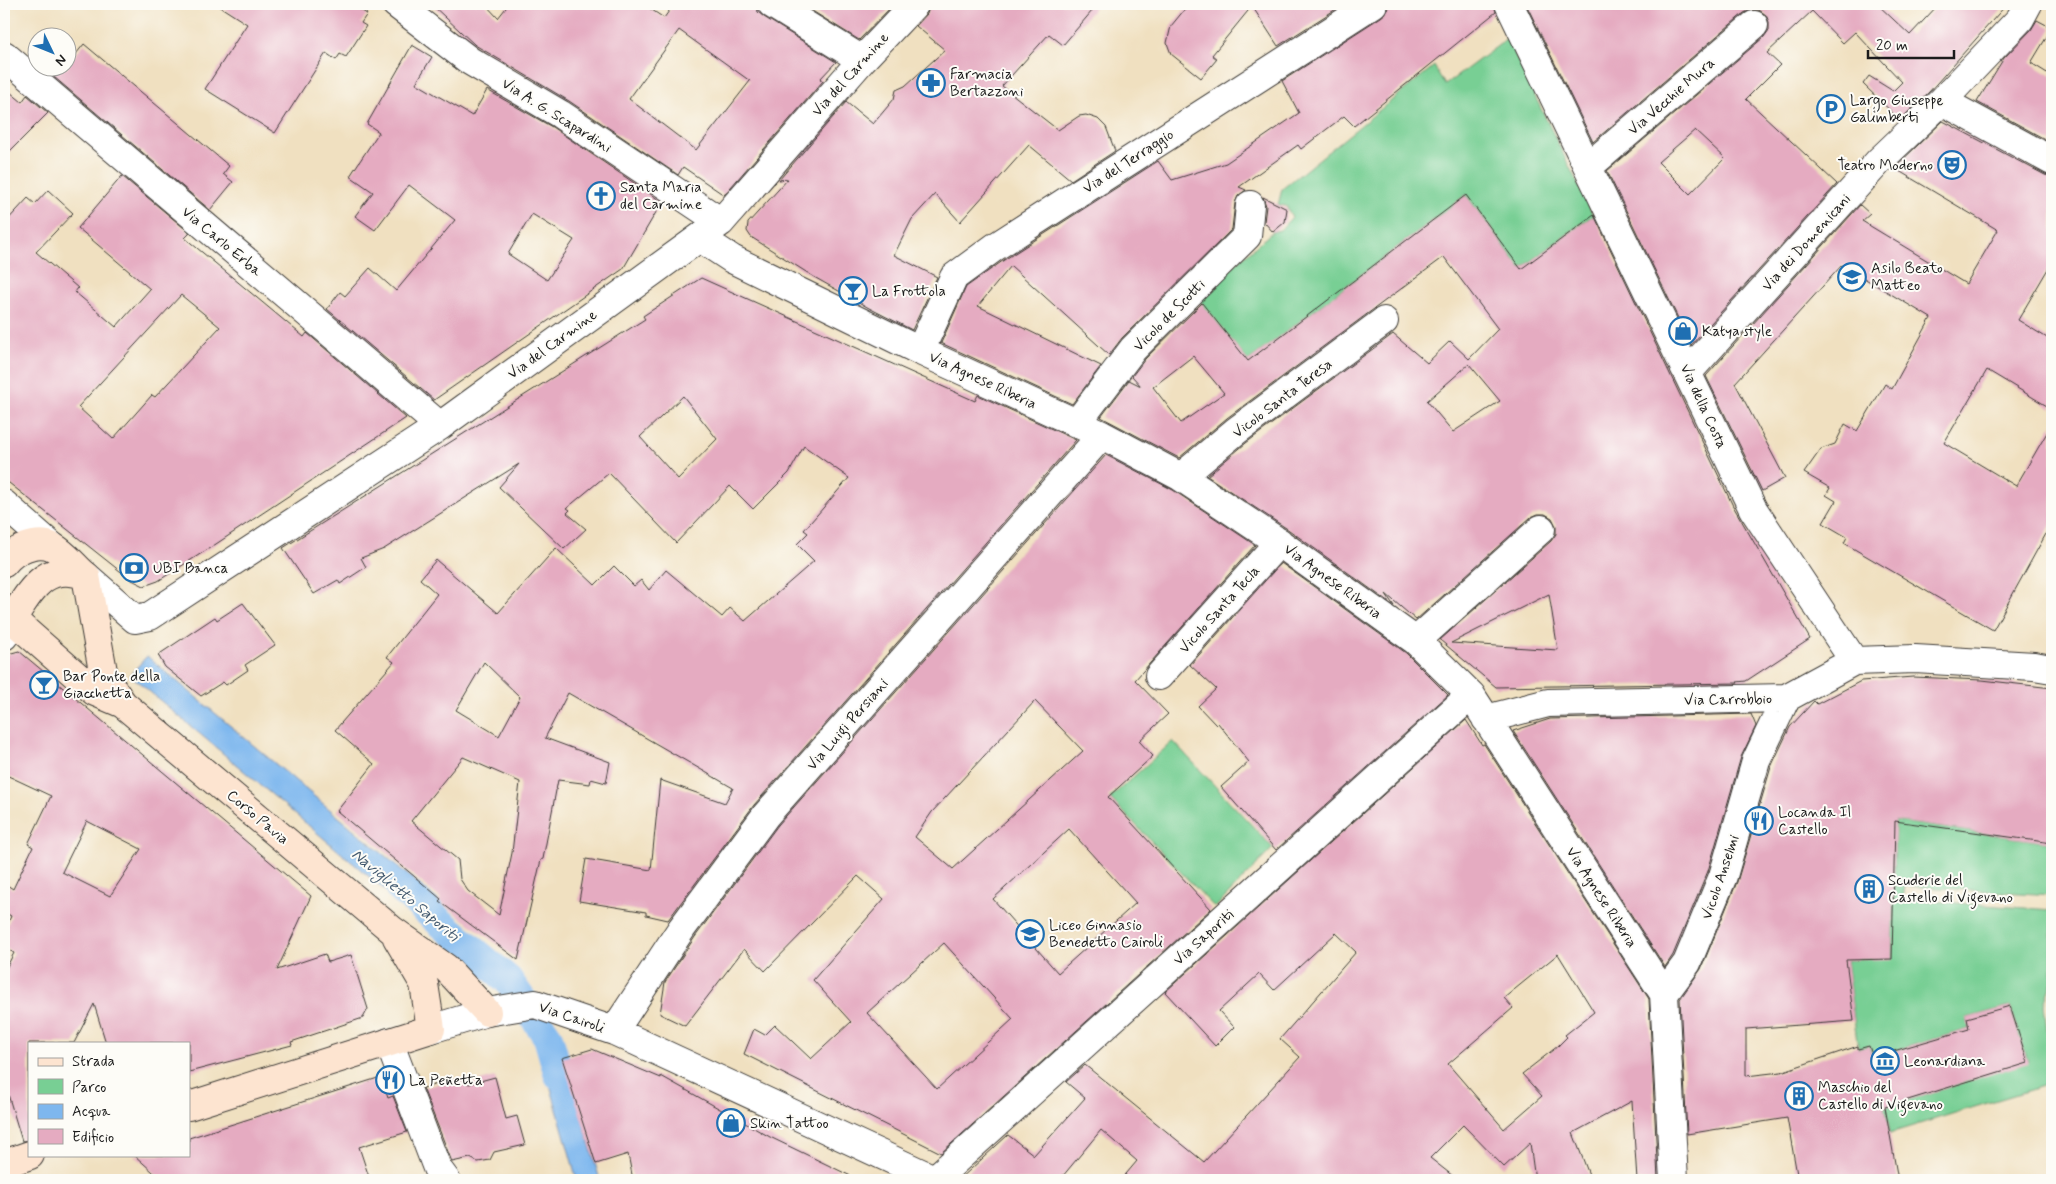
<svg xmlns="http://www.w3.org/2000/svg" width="2056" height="1184" viewBox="0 0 2056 1184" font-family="Mynerve,sans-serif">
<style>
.green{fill:#78cf94;stroke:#4a7658}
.water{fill:#7eb7ee;stroke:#4d6a85}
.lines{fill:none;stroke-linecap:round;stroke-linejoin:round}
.canal{stroke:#7eb7ee;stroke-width:30}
.building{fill:#e5abc1;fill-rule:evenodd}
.street-casing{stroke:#3c3935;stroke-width:30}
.secondary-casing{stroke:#3c3935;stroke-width:30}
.street{stroke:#fff;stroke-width:28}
.secondary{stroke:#fde4d0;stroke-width:28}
.labels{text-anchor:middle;stroke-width:4;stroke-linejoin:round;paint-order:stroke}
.street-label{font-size:15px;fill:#1c1c1c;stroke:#fdfcf7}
.poi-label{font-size:15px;fill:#1c1c1c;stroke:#fdfcf7;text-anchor:start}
.water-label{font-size:16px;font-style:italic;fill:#435a70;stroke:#fdfcf7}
</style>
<rect width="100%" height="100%" fill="#fdfcf7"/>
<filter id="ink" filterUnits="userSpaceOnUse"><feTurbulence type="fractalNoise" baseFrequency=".02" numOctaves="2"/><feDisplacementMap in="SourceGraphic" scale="10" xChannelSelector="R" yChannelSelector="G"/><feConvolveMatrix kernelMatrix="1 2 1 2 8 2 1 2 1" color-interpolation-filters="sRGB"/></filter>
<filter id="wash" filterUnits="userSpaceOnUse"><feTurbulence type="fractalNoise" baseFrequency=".0096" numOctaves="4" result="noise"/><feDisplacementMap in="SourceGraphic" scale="20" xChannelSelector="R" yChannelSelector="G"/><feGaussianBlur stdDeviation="1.12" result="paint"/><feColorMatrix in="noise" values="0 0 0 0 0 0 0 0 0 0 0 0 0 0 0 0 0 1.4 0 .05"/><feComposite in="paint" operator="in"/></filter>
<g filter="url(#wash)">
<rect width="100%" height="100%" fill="#f0e0c0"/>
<path class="green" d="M1507,39L1593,215L1521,269L1466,195L1248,361L1197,298L1272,232L1280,230L1292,217L1286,206L1278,205L1282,189L1434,66L1445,85Z
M1173,741L1273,848L1215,908L1110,798Z
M1895,821L2052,843V895L1905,886L1903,899L2052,910V981L2044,1004L2049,1049V1075L2043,1086L1890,1133L1885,1107L2028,1062L2010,1006L1967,1018L1969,1029L1873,1057L1869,1046L1858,1049L1846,960L1892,958Z"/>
<path class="water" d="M147,656L439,901L436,909L424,923L130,675Z
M449,920L455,925L520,978L497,982L440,938Z
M558,1036L600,1180H577L537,1039Z"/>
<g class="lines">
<path class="canal" d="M400,888L508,980L548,1037L559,1075"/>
</g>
<g id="blocks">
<path class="building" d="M216,4H351L367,14L361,23L366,26L346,57L340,54L336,60L326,53L275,133L205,89L247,24Z
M431,4H485L498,18L509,4H643L664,18L674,4H756L758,12L764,17L836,62L820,79L823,81L724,195L683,167L678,175L569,101L475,45ZM679,30L750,81L696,150L629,99Z
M801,4H894L859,40Z
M930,4H1098L1063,45L1049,34L1002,86L1058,130L1079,116L1086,115L1098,119L1106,127L1115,151L1071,180L1029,145L960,222L935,194L912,219L894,255L937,277L912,330L869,308L814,277L751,237L747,231L748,223L788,179L779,180L846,102L873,124L894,99L896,90L905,86L945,50L916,26L927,14Z
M1189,4H1344L1278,46L1252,6L1212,55L1217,59L1201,78L1171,54L1167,43L1171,26Z
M1389,4H1494L1496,12L1354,126L1344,116L1301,149L1298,145L1239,187L1246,190L1238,196L1235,203L1232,229L1122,338L1109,355L1011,266L978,306L1101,366L1072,404L941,343L966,287L1004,260L1158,161L1172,180L1226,163L1299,113L1282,81L1381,17L1387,12Z
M1526,4H1877L1910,35L1939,4H2007L1929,92L1900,120L1863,84L1869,76L1893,91L1902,82L1855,32L1843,43L1812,11L1767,53L1780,65L1746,99L1837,184L1691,345L1607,171L1764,37L1769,30V22L1766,15L1759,10H1751L1744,13L1593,142ZM1695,130L1725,158L1690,194L1658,162Z
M2037,20L2052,28L2031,63L2052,76V143L1977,102L2004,58L2031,30Z
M84,44L229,166L223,174L233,182L210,210L47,71L51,68H68V64Z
M412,45L432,57L416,83L472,116L487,90L552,127L662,202L623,269L434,400L327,309L340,292L345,296L370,268L396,291L455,220L409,185L375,230L355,216L373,192L350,176L379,132L367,124ZM532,214L574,240L547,280L508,254Z
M4,87L22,102L27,95L48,113L4,157Z
M1943,121L2045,175L2052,177V262L2018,320L2052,341V409L1987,370L1944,443L2016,486L2052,424V523L1993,630L1844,543L1847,537L1823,523L1836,501L1826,495L1830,488L1804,473L1821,449L1835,444L1845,424L1857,431L1885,384L1892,389L1931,318L1842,265L1735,383L1785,478L1762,491L1706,376L1860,205L1870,214L1862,221L1966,284L1998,230L1894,168Z
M122,176L190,233L185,238L304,337L307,333L406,418L216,544L158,581L144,586L130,579L4,479V224L28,198L35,204L48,190L73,213L36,252L78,288L75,292L116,327L150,289L78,228ZM181,295L220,327L155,397L152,395L113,439L78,407Z
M1466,195L1521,269L1594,215L1733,506L1810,639L1746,681L1737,682L1738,683L1496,687L1440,640L1551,541L1556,534V526L1552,518L1545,514H1538L1531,517L1416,620L1386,594L1394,606L1289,530L1207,476L1246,443L1393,334L1427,363L1450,341L1469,359L1498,329L1444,257L1227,418L1179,458L1101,417L1129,380L1141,386L1132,376L1145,359L1202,303L1248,361ZM1193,356L1224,393L1181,423L1153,387ZM1469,364L1500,401L1453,432L1427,401ZM1549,594L1558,650L1451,643Z
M1263,197L1287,209L1285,222L1273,232L1264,222L1266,206Z
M701,278L975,401L978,395L1076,440L754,805L668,920L646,915V912L579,901L586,859L651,870L660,780L725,803L733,788L568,693L545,738L610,762L606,783L591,779L590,784L558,780L543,859L541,860L518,960L439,901L441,899L337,811L374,764L335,730L394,662L387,657L437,594L420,579L436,560L498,613L556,548L595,585L614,566L634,586L641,580L649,590L666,570L722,617L730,608L745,621L814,561L797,544L808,533L804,530L849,478L804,446L789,473L753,509L730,486L676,543L609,473L567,508L570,510L567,513L586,529L564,549L499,487L519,464L384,549L361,558L366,567L340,584L338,580L314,594L283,548L645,319L643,316ZM683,396L717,439L678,479L640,437ZM484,662L520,697L499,736L456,710ZM463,757L520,782L512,853L499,915L468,891L460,879L458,860L411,821Z
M1106,455L1173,490L1255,545L1135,680L1168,714L1139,741L1153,756L1108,797L1211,909L941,1153L744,1054L754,1029L765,1035L775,1025L811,1059L851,1022L813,980L884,899L858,876L765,971L744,949L685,1026L660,1014L665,982L695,937L778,825ZM1035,701L1083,751L953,869L915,837L932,812ZM1069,829L1136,903L1058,973L993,899ZM944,943L1013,1019L937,1089L867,1013Z
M1281,563L1406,653L1448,695L1276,850L1221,787L1249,762L1218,723L1216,725L1198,706L1216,689L1190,665Z
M243,603L275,645L245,665L248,670L226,685L223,682L201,696L165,667L158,655L215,617L217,620Z
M19,651L311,896L277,970L325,954L328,962L351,955L368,1009L363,1018L291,1042L292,1045L189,1072V1043H106L94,1004L74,1043H29V1140L22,1141L4,1081V972L14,953L4,947V933L11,916L4,912V883L13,889L33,847L28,844L51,796L4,774V655ZM87,821L141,849L110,896L62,872Z
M1913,677L1982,680L2052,688V843L1895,821L1892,959L1846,960L1854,1021L1746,1029V1076L1781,1072L1858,1046V1049L1869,1046L1873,1057L1969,1029L1967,1018L2010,1006L2028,1063L1885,1107L1898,1180H1798L1787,1118L1687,1134L1680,999L1701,969L1737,882L1771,767L1790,727L1814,701L1817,704L1861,681Z
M1751,714L1756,726L1741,757L1708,871L1673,955L1665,967L1513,731L1550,719Z
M1466,720L1482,745L1484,744L1649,999L1658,1180H1637L1632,1101L1573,1133L1591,1180H1535L1530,1143L1504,1167L1463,1125L1430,1158L1458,1180H1121L1137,1161L1101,1130L1062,1177L1065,1180H959L1008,1135L1034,1155L1085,1098L1066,1082L1085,1065L1204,1162L1300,1057L1280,1039L1356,952L1336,933L1274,990L1259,974L1219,1011L1234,1027L1215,1046L1165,992ZM1558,954L1594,1012L1565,1035L1567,1037L1558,1046L1522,1074L1542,1096L1504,1129L1448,1064L1513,1008L1504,998Z
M592,1049L661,1078V1076L770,1137L859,1180H633L628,1154L596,1164L562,1058Z
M381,1077L388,1098L393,1096L407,1132L359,1147L370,1180H162L134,1155H189V1138Z
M495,1077L506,1119L517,1116L525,1145L494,1152L490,1160L478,1162L470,1158L452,1162L423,1088L460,1078L469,1084Z"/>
</g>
</g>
<g filter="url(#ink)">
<use href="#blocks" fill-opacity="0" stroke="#3c3935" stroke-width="1"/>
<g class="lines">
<defs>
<path id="street" d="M396,4L470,61L560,114L721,222
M772,4L862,60
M1509,4L1753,509L1854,661
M4,55L440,426
M1942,101L2052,161
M1588,167L1754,25
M700,238L732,259L920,351L1102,435L1181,477L1274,539L1416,641L1471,695L1664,994L1674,1180
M920,351L954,277L995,247L1373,4
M1688,372L1879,161L1942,101L2020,19L2028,4
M1077,423L1133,349L1247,236L1250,205
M1181,477L1236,431L1384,321
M4,504L53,547
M86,576L135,619L150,616L440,426L721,222L862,60L915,4
M4,636L12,619
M1416,641L1541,529
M1159,676L1279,542
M1486,719L1548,703L1786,698L1854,661L1915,659L2034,666L2052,669
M1664,994L1687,963L1723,876L1756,761L1786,698
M431,1029L487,1012L535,1004L614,1031L936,1180
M614,1031L682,928L766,815L1102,435
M389,1042L437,1168L446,1180
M935,1179L1471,695"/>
<path id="secondary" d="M4,563C14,550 36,539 53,547C65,553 76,568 86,576
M86,576L104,677L123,704
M4,612L95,692L123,704L392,930L446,968L487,1012
M12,619C31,590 46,560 86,576
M189,1106L431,1029L424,984L397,938
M4,1164L30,1155"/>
</defs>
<use href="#street" class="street-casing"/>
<use href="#secondary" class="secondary-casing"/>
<use href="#street" class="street"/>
<use href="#secondary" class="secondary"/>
</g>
</g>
<defs>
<symbol id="pharmacy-ring" viewBox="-11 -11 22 22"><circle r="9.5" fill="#fdfcf7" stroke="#1f6fb2" stroke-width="1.5"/><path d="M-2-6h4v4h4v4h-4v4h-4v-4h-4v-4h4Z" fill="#1f6fb2"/></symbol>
<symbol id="parking-ring" viewBox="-11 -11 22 22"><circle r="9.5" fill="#fdfcf7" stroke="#1f6fb2" stroke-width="1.5"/><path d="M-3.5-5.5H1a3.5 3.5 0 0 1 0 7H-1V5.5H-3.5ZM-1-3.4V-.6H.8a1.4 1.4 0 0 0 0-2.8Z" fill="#1f6fb2"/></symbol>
<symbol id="theatre-ring" viewBox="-11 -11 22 22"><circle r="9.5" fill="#fdfcf7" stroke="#1f6fb2" stroke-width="1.5"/><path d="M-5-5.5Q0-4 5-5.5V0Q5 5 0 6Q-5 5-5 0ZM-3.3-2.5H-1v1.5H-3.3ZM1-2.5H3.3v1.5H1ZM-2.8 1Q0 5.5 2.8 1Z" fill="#1f6fb2"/></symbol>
<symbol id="church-ring" viewBox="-11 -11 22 22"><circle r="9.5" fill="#fdfcf7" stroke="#1f6fb2" stroke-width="1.5"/><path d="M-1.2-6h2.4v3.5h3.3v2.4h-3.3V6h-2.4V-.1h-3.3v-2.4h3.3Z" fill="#1f6fb2"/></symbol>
<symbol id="school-ring" viewBox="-11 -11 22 22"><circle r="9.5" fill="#fdfcf7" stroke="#1f6fb2" stroke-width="1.5"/><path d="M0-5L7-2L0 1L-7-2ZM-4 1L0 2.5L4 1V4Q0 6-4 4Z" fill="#1f6fb2"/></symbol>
<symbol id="bar-ring" viewBox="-11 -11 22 22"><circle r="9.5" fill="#fdfcf7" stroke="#1f6fb2" stroke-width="1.5"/><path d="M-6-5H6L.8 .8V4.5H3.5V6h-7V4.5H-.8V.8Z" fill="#1f6fb2"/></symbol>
<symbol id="shop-ring" viewBox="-11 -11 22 22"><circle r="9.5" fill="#fdfcf7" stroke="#1f6fb2" stroke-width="1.5"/><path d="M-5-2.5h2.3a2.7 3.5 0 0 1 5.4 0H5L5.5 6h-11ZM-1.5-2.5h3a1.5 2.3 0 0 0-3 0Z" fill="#1f6fb2"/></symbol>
<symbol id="bank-ring" viewBox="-11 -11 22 22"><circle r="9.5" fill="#fdfcf7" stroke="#1f6fb2" stroke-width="1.5"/><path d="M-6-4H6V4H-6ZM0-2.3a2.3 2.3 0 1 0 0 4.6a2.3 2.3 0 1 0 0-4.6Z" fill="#1f6fb2"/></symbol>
<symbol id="restaurant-ring" viewBox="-11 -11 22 22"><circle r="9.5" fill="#fdfcf7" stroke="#1f6fb2" stroke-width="1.5"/><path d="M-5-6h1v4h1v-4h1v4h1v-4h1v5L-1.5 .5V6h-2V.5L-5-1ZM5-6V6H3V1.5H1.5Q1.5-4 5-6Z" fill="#1f6fb2"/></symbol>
<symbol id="building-ring" viewBox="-11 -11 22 22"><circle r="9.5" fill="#fdfcf7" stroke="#1f6fb2" stroke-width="1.5"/><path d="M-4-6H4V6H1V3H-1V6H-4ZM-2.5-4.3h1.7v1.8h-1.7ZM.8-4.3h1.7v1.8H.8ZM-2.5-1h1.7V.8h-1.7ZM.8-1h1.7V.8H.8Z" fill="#1f6fb2"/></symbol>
<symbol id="museum-ring" viewBox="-11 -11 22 22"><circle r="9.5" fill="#fdfcf7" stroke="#1f6fb2" stroke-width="1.5"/><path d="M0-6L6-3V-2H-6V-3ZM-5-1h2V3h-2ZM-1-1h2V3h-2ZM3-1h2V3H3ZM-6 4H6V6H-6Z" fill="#1f6fb2"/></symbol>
</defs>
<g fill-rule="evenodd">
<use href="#pharmacy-ring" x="915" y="67" width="32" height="32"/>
<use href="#parking-ring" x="1815" y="93" width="32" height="32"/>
<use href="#theatre-ring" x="1936" y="149" width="32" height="32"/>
<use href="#church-ring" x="585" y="180" width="32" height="32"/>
<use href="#school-ring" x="1836" y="261" width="32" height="32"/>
<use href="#bar-ring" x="837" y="275" width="32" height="32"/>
<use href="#shop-ring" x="1667" y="315" width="32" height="32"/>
<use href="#bank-ring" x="118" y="552" width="32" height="32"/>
<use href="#bar-ring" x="28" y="669" width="32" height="32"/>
<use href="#restaurant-ring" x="1743" y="805" width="32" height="32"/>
<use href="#building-ring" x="1853" y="873" width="32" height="32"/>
<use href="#school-ring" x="1014" y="918" width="32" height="32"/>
<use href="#museum-ring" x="1869" y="1045" width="32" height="32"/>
<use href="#restaurant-ring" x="374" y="1064" width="32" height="32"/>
<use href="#building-ring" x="1783" y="1080" width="32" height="32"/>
<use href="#shop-ring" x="715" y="1107" width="32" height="32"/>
</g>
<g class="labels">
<g class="street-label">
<text transform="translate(850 74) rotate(-48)" y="5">Via del Carmine</text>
<text transform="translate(1671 96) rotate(-41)" y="5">Via Vecchie Mura</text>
<text transform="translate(557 115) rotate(32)" y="5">Via A. G. Scapardini</text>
<text transform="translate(1128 161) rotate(-33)" y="5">Via del Terraggio</text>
<text transform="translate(222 241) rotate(40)" y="5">Via Carlo Erba</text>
<text transform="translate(1806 242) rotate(-48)" y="5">Via dei Domenicani</text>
<text transform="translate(1169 315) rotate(-45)" y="5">Vicolo de Scotti</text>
<text transform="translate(552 344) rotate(-36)" y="5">Via del Carmine</text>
<text transform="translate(983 380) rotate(25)" y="5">Via Agnese Riberia</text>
<text transform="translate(1282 398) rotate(-37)" y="5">Vicolo Santa Teresa</text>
<text transform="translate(1704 406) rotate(65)" y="5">Via della Costa</text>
<text transform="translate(1333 581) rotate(36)" y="5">Via Agnese Riberia</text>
<text transform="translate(1219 609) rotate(-48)" y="5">Vicolo Santa Tecla</text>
<text transform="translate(1728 699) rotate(-1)" y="5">Via Carrobbio</text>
<text transform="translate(847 724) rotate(-49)" y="5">Via Luigi Persiani</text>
<text transform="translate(258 817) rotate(40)" y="5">Corso Pavia</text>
<text transform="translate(1720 877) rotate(-71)" y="5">Vicolo Anselmi</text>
<text transform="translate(1602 897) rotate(57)" y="5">Via Agnese Riberia</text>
<text transform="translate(1203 937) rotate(-42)" y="5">Via Saporiti</text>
<text transform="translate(572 1017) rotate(19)" y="5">Via Cairoli</text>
</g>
<g class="poi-label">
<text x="950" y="79">Farmacia<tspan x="950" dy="17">Bertazzoni</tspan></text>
<text x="1850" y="105">Largo Giuseppe<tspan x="1850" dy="17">Galimberti</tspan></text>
<text x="1933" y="170" text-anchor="end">Teatro Moderno</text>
<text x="620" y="192">Santa Maria<tspan x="620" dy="17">del Carmine</tspan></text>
<text x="1871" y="273">Asilo Beato<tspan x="1871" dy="17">Matteo</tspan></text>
<text x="872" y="296">La Frottola</text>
<text x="1702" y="336">Katya style</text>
<text x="153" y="573">UBI Banca</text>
<text x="63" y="681">Bar Ponte della<tspan x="63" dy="17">Giacchetta</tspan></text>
<text x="1778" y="817">Locanda Il<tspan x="1778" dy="17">Castello</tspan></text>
<text x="1888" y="885">Scuderie del<tspan x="1888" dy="17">Castello di Vigevano</tspan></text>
<text x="1049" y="930">Liceo Ginnasio<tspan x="1049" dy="17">Benedetto Cairoli</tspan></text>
<text x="1904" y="1066">Leonardiana</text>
<text x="409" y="1085">La Peñetta</text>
<text x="1818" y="1092">Maschio del<tspan x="1818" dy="17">Castello di Vigevano</tspan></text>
<text x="750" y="1128">Skin Tattoo</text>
</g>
<g class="water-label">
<text transform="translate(406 894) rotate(40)" y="6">Naviglietto Saporiti</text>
</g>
</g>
<rect width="2056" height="1184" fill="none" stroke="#fdfcf7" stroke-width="20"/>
<rect x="28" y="1042" width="162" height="115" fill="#fdfcf7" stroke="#a3a29f"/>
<rect x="38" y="1058" width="25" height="8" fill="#fde4d0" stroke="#a3a29f"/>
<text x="72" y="1066" font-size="15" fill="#1c1c1c">Strada</text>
<rect x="38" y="1079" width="25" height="15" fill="#78cf94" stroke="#a3a29f"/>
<text x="72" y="1092" font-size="15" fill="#1c1c1c">Parco</text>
<rect x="38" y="1104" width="25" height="15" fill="#7eb7ee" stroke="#a3a29f"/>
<text x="72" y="1116" font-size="15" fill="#1c1c1c">Acqua</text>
<rect x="38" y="1129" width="25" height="15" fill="#e5abc1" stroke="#a3a29f"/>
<text x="72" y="1142" font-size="15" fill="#1c1c1c">Edificio</text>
<g transform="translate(52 52) rotate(133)"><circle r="24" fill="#fdfcf7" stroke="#a3a29f"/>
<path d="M0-4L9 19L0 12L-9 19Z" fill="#1f6fb2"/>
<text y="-8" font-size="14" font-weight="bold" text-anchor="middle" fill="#1c1c1c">N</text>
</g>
<path d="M1868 50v8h86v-8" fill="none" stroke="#1c1c1c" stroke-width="2.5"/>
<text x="1876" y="50" font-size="15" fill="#1c1c1c" stroke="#fdfcf7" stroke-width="4" paint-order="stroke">20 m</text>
</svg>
